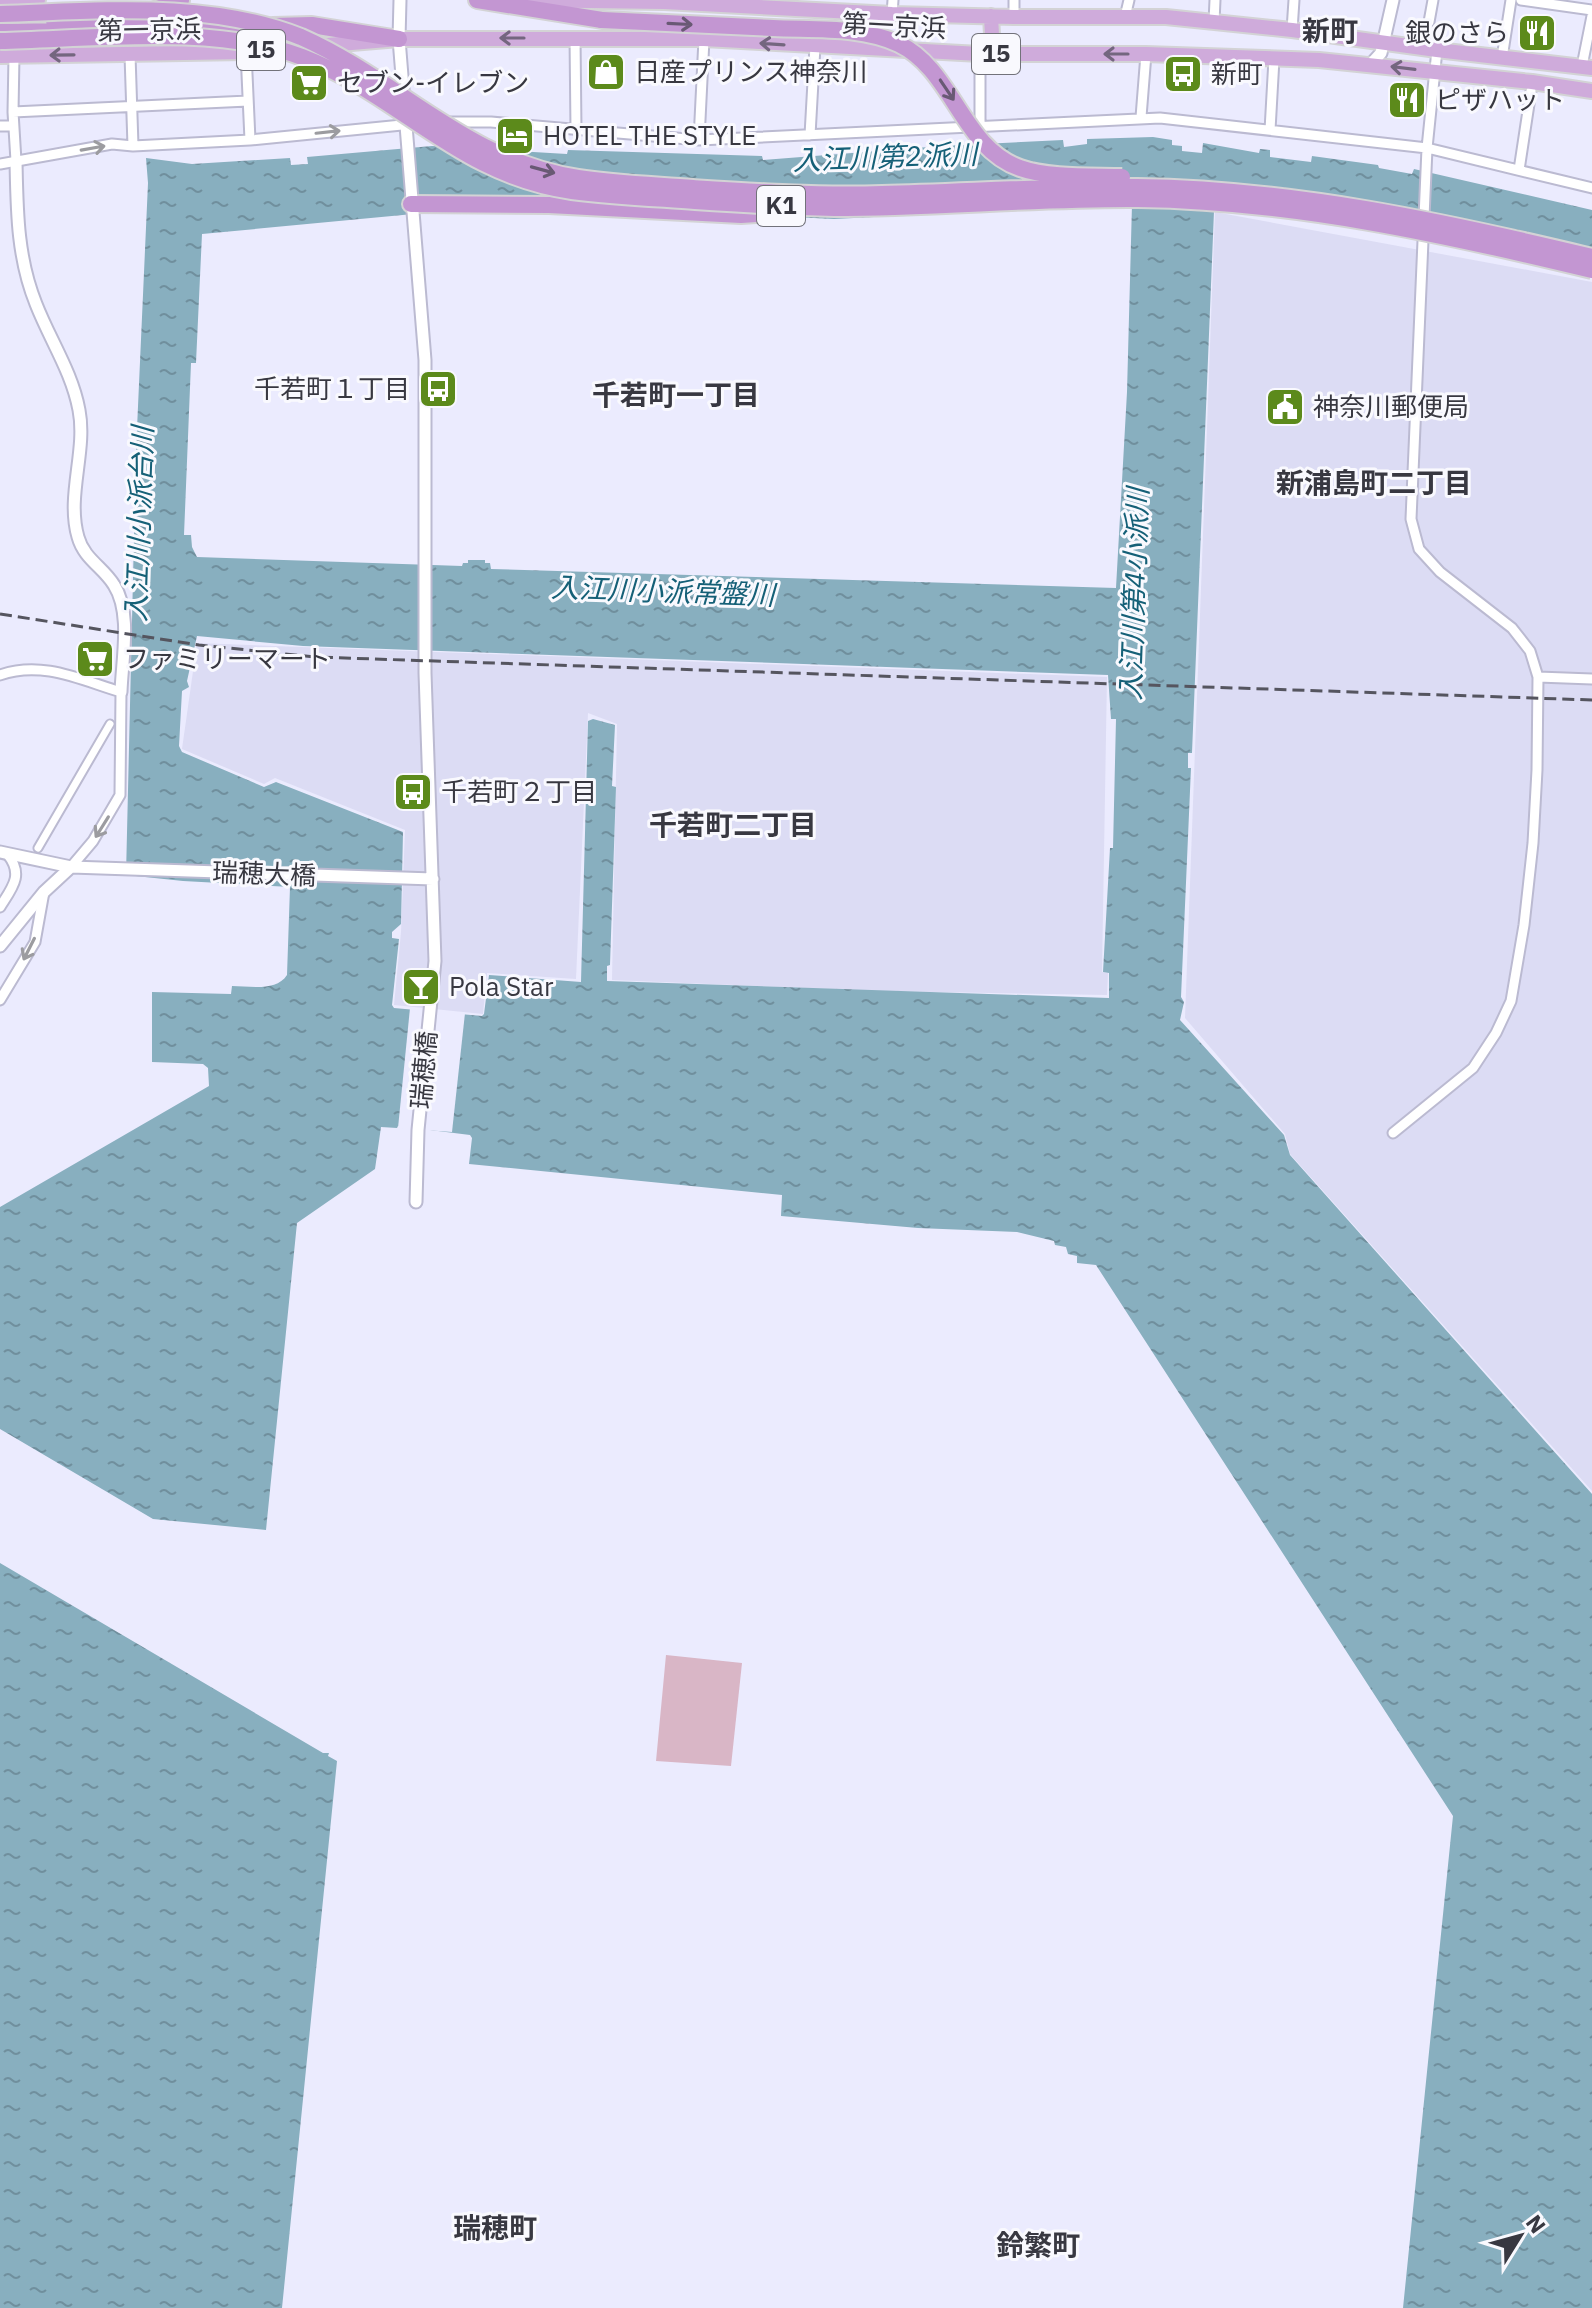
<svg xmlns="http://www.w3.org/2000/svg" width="1592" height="2308" viewBox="0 0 1592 2308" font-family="'IBM Plex Sans','Noto Sans JP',sans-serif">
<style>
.built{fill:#dcdcf4}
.green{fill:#d9b6c6}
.water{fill:url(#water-ripples);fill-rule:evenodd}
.pier{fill:#ebebfe}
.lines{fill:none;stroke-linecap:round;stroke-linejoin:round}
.pedestrian-casing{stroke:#bbbad1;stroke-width:11}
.minor-casing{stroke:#bbbad1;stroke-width:13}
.tertiary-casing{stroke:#bbbad1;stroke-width:15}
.trunk-casing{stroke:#d3d3d5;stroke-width:18}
.motorway-casing{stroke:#d3d3d5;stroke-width:20}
.pedestrian{stroke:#fff;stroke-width:7}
.minor{stroke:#fff;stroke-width:9}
.tertiary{stroke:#fff;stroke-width:11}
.trunk{stroke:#cfabdb;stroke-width:14}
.motorway{stroke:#c396d2;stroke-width:16}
.rail{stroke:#55555f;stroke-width:3;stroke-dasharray:12 6;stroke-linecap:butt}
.motorway-bridge-casing{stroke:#d3d3d5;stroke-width:20;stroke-linecap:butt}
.motorway-bridge{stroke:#c396d2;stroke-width:16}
.oneway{stroke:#695974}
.oneway2{stroke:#74667f}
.oneway3{stroke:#9c9ca0}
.labels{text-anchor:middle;stroke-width:6;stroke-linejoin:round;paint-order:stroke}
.shield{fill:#f9f9fe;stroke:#72727a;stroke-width:2}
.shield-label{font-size:24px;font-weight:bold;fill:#383841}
.street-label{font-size:26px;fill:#383841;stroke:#f9f9fe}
.poi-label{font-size:26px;fill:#383841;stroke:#f9f9fe;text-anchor:start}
.neighbourhood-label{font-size:28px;font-weight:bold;fill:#383841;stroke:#f9f9fe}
.water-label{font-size:28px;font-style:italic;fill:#156077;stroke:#f9f9fe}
</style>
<defs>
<pattern id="water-ripples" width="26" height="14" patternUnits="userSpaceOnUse" patternTransform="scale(2)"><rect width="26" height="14" fill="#88afbf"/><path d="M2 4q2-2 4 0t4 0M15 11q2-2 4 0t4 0" fill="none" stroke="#708f9d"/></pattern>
</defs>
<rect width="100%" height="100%" fill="#ebebfe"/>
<path class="built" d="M1215,212L1592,282V1491L1290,1154L1285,1134L1185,1018Z
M197,643L1107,677L1102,972L1108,973L1107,995L880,991L612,980L617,724L588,713L576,979L487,973L483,1014L394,1005L401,932L405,830L275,778L264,784L182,749Z"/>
<path class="green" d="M666,1655L742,1663L731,1766L656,1761Z"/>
<path class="water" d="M1153,137L1172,140V145L1182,146V151L1202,153L1203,143L1259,153L1260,149L1270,150V157L1311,162L1312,156L1378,165L1379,168L1412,174L1414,169L1592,210V274C1467,247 1342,220 1214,211L1192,753H1188V768H1191L1181,997L1184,1002L1180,1020L1284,1135L1290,1155L1592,1494V2308H1403L1453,1816L1096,1265L1077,1263V1256L1068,1254L1066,1247L1055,1245L1054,1241L1017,1232L918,1228L781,1216L782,1195L469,1164L472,1138L470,1135L398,1126L397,1128L381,1127L375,1169L297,1223L266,1530L153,1519L0,1429V1207L209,1086L208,1068L203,1064L152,1062V992L231,994L232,986C250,986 276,992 287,975L290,887L183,881L126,875L136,451L148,183L146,158L192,164L290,158L291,165L308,164L307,157L432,146L567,154L568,150L762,156L763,160L929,147V153L940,152L941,146L1063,140L1064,147L1087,144V139ZM1132,204L1127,392L1116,588L491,569L490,563H485V560H468V563H463L462,566L197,557L192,547L191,535H184L191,363H196L202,234L445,211L754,215L834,219ZM197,636L303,646L1108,675L1111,719H1116L1113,848H1110L1103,972L1109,973V998L607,981V966L610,965L616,787L612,786L615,725L593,719L588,721L581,982L489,975L484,1014L482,1016L394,1008L392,1005L399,939L392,938V932L401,924L403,832L276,782L264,787L182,752L179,746L182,691L189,687L187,681Z
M0,1563L323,1753H329L328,1756L337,1761L282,2308H0Z"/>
<path class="pier" d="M410,1008L465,1013L452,1132L398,1128Z"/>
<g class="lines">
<defs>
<path id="pedestrian" d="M38,848L110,724"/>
<path id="minor" d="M1521,0L1592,10
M892,14L893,0
M1014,17V0
M1125,17L1129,0
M1214,22L1215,0
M1429,22L1433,0
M1292,30L1294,0
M575,37L576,130
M246,52L250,140
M130,55L133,146
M14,56L13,112L16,161
M1502,58L1511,0
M1582,66L1592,16
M13,112L248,101
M1141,117L1146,54
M447,122H491L699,140L1160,118L1427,148L1592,188
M0,126H13
M980,126V54
M1270,130L1274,59
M810,135L815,46
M699,140L704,39
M0,164L112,144L133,146L250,140L412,124
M1519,170L1531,91
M0,675C42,660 81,680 121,692L120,795L93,841L71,867
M1538,677L1592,679
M0,907C12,888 24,875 8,855
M0,1000L35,942L44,892
M1393,1133L1473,1068L1496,1033L1511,1001L1524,925L1533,843L1537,770L1538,677L1530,651L1512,628L1440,572L1419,549L1411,519L1427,148L1437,50"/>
<path id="tertiary" d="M400,0L399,39L425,360V673L435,961L418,1130L416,1202
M1370,65L1381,53L1393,0
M16,161C17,210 17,257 36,304C50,340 72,372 79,410C87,451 66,496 78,537C84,559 103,567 114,585C132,613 122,659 121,692
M0,852L71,867L433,879
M0,946L44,892L71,867"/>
<path id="trunk" d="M516,0L664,2L892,14L1014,17H1166L1292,30L1437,50L1592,68
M0,1L38,0
M991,16L993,54
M0,56L246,52L399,39H704L980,54H1146L1319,60L1532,82L1592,91"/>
<path id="motorway" d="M477,0L602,20
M54,21L134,18L181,0
M273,26L312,25L399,39
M142,29L250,26
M0,32L70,31
M411,204L549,205L741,215L785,212"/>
</defs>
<use href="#pedestrian" class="pedestrian-casing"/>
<use href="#minor" class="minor-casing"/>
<use href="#tertiary" class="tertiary-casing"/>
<use href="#trunk" class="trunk-casing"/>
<use href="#motorway" class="motorway-casing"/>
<use href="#pedestrian" class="pedestrian"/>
<use href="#minor" class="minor"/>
<use href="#tertiary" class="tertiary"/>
<use href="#trunk" class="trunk"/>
<use href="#motorway" class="motorway"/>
<path class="rail" d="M0,614L199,645L315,657L1592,700"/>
<defs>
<path id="motorway-bridge" d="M0,14C99,11 207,0 301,37C400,81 464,160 578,178C616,184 654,185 693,188C756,192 818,196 882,194C967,192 1052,186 1137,187C1292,189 1442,221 1592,257
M602,20C659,23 716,25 773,28C813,30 861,26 899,44C953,70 962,148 1020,168C1048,178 1092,176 1122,177
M0,41C92,39 216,24 302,57C401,95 458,175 572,191C613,196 654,198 695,201C741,204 788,207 834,208C936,208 1037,198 1138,199C1293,201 1443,234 1592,270"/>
</defs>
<use href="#motorway-bridge" class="motorway-bridge-casing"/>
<use href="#motorway-bridge" class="motorway-bridge"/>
</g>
<defs><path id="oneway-shaft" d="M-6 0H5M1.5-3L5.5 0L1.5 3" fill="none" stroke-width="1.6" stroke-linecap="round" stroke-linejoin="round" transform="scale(2)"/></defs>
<g class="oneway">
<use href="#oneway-shaft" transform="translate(680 24) rotate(3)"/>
<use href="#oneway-shaft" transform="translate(947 90) rotate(56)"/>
<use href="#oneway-shaft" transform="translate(543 170) rotate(15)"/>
</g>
<g class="oneway2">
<use href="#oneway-shaft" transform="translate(512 38) rotate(180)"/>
<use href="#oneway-shaft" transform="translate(772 44) rotate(-176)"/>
<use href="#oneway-shaft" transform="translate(1116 54) rotate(-180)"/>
<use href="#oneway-shaft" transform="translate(62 55) rotate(179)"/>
<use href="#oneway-shaft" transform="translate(1403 68) rotate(-173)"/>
</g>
<g class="oneway3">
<use href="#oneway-shaft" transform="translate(328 132) rotate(-6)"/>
<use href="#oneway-shaft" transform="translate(93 148) rotate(-10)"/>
<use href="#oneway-shaft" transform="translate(102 827) rotate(122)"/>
<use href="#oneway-shaft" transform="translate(29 949) rotate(117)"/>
</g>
<defs>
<symbol id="restaurant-square" viewBox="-11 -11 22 22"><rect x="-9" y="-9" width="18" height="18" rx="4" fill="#5c8a1b" stroke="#f9f9fe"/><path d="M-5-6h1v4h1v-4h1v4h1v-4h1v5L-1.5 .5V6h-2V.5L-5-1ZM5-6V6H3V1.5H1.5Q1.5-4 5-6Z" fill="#fff"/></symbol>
<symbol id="shop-square" viewBox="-11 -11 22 22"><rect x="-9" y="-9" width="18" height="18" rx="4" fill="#5c8a1b" stroke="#f9f9fe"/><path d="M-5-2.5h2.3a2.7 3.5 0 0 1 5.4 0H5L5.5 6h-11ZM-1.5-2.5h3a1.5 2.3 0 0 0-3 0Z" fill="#fff"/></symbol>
<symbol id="bus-square" viewBox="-11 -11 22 22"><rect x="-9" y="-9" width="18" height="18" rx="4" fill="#5c8a1b" stroke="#f9f9fe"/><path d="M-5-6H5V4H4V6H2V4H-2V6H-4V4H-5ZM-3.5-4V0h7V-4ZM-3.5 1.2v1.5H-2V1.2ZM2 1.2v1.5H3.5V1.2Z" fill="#fff"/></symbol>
<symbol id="supermarket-square" viewBox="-11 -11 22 22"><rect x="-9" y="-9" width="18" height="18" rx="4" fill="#5c8a1b" stroke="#f9f9fe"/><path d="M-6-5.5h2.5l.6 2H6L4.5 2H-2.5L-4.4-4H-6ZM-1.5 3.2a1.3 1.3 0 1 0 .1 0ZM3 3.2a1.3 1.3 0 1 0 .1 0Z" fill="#fff"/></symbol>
<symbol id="hotel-square" viewBox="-11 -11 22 22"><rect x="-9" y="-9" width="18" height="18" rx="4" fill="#5c8a1b" stroke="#f9f9fe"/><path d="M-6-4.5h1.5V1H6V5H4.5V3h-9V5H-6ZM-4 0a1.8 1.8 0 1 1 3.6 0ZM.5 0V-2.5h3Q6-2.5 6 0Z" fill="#fff"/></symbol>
<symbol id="civic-square" viewBox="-11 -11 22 22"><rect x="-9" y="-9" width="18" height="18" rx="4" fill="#5c8a1b" stroke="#f9f9fe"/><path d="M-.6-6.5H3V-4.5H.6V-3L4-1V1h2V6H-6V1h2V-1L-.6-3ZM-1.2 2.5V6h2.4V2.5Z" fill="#fff"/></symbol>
<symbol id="bar-square" viewBox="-11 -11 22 22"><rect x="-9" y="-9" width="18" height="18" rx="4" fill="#5c8a1b" stroke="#f9f9fe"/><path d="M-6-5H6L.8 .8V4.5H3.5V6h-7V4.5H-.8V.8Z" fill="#fff"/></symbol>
</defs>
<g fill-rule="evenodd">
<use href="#restaurant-square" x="1515" y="11" width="44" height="44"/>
<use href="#shop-square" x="584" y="50" width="44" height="44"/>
<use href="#bus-square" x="1161" y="52" width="44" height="44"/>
<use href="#supermarket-square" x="287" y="61" width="44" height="44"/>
<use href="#restaurant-square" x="1385" y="78" width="44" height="44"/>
<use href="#hotel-square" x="493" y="114" width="44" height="44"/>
<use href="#bus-square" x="416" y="367" width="44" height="44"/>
<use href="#civic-square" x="1263" y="385" width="44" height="44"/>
<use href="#supermarket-square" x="73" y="637" width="44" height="44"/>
<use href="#bus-square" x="391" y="770" width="44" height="44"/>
<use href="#bar-square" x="399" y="965" width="44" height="44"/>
</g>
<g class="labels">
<g class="shield">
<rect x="237" y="30" width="48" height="40" rx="6"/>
<rect x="972" y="34" width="48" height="40" rx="6"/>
<rect x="757" y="186" width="48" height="40" rx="6"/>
</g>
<g class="shield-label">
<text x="261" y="58">15</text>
<text x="996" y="62">15</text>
<text x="781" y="214">K1</text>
</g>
<g class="street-label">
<text transform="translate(894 26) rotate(3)" y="9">第一京浜</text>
<text transform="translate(149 30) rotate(-1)" y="9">第一京浜</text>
<text transform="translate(264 874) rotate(2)" y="9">瑞穂大橋</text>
<text transform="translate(424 1070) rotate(-85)" y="9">瑞穂橋</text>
</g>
<g class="poi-label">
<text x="1509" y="42" text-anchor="end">銀のさら</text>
<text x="634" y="81">日産プリンス神奈川</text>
<text x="1211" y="83">新町</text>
<text x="337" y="92">セブン-イレブン</text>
<text x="1435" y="109">ピザハット</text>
<text x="543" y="145">HOTEL THE STYLE</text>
<text x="410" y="398" text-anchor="end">千若町１丁目</text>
<text x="1313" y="416">神奈川郵便局</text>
<text x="123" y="668">ファミリーマート</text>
<text x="441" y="801">千若町２丁目</text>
<text x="449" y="996">Pola Star</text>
</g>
<g class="neighbourhood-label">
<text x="1330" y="41">新町</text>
<text x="676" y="405">千若町一丁目</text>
<text x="1374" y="493">新浦島町二丁目</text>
<text x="733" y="835">千若町二丁目</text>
<text x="495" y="2238">瑞穂町</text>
<text x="1038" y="2255">鈴繁町</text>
</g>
<g class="water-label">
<text transform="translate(885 157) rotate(-2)" y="10">入江川第2派川</text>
<text transform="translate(139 524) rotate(-88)" y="10">入江川小派台川</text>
<text transform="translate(663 591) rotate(2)" y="10">入江川小派常盤川</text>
<text transform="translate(1134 594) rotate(-88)" y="10">入江川第4小派川</text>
</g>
</g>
<g transform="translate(1520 2236) rotate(53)" stroke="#f9f9fe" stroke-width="6" paint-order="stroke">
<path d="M0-6L14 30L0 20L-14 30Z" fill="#383841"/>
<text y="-12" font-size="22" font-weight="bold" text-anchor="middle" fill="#383841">N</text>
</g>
</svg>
